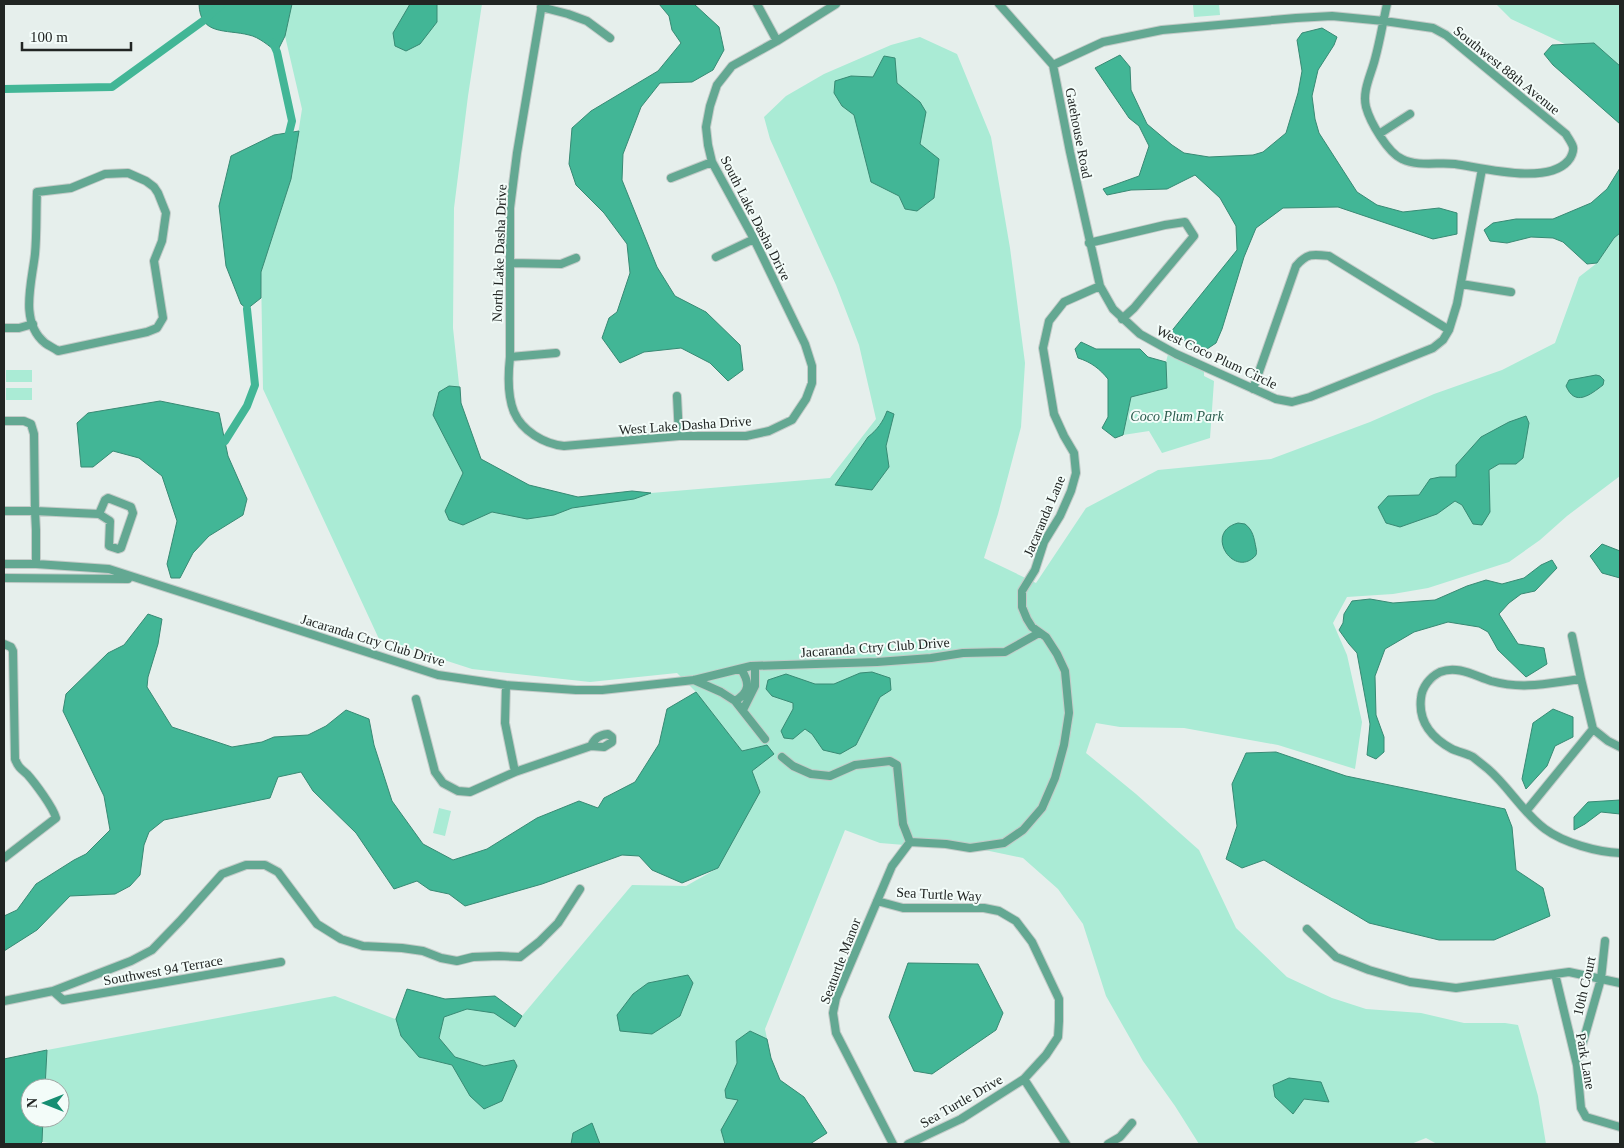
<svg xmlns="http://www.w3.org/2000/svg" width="1624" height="1148" viewBox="0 0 1624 1148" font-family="'Times New Roman',serif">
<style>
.green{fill:#aaebd5}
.water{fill:#42b696;stroke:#388a74}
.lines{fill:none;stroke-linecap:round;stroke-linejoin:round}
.canal{stroke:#42b696;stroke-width:8}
.minor-casing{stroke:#c3cbc8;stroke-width:10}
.minor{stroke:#63a892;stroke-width:8}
.labels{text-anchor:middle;stroke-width:4;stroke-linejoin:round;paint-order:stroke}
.street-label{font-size:14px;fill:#212523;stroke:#f3fcf9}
.park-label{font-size:14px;font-style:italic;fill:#2c5b4d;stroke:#f3fcf9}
</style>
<rect width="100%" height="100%" fill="#e6efec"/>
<path class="green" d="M292,4H482L468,96L454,208L453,328L461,403L481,459L529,485L578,497L632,491L651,493L830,478L876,419L859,345L836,285L770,139L764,117L786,96L824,74L891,45L920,37L957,54L991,137L1010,248L1025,363L1021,427L998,514L984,558L1036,583L1086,508L1158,470L1271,459L1370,422L1434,394L1502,370L1555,343L1579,277L1597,263L1614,238L1620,233V476L1567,516L1540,540L1509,562L1428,588L1393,594L1347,597L1333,623L1347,655L1362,722L1355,769L1278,745L1184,728L1120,727L1096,723L1086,753L1136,794L1199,850L1236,928L1287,977L1332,998L1366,1009L1421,1013L1464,1023H1505L1518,1025L1538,1096L1546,1144H1437L1426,1138L1411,1144H1199L1175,1106L1143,1061L1106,996L1083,924L1058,889L1023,858L980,849L929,847L880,843L845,830L765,1029L771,1058L780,1080L804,1097L827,1133L810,1144H57L42,1142L43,1118H60V1088H45L47,1050L335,996L395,1019L407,989L445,999L495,996L522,1016L632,885L686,886L718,868L752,771L766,745L742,751L696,692L677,673L590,682L472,669L379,639L263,389L261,272L291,179L302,109L285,36Z
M1209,4H1219L1220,15L1194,17L1193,5Z
M1496,4H1620V66L1594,43L1567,45L1511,19Z
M1168,354L1204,370V376L1214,381L1210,438L1162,453L1149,431L1123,435L1131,396L1167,388L1166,362Z
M6,370H32V382H6Z
M6,388H32V400H6Z
M439,808L451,811L445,836L433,833Z"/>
<path class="water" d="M199,4H292L285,36L277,52C269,46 259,37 249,35C226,29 200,36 199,4Z
M410,4H437V22L420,44L406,51L395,46L393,33Z
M659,4H694L719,27L724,50L713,70L692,82L660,83L641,107L623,154L622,180L657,267L675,296L706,312L740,345L743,370L728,381L710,363L681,348L644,352L620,363L602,338L609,318L617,312L630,273L627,244L604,213L576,185L569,164L572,128L591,111L658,71L681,43L672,30L669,16Z
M1322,28L1337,37L1334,45L1318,70L1312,96L1315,119L1319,133L1357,192L1377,205L1403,212L1439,208L1457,213V234L1433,239L1338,207L1283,208L1256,228L1244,257L1222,329L1216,343L1204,351L1170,333L1237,250L1236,226L1220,198L1195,175L1167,189L1131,190L1107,195L1103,189L1139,176L1149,146L1139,126L1129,118L1095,68L1120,55L1130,67L1131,90L1147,124L1172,145L1184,153L1209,157L1253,155L1263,152L1286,133L1298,93L1302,71L1297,40L1302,33Z
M1594,43L1620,66V124L1553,65L1544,54L1552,45Z
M884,56L895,58L897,83L920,102L926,112L920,144L939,159L934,198L917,211L905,209L899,196L871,182L854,115L842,106L834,93L835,81L851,76L873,77Z
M299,131L291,179L261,272V298L247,309L241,304L226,266L219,206L231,156L274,135Z
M1620,168V233L1614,238L1597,263L1587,264L1563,242L1553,238L1531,237L1507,243L1490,241L1484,230L1493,223L1516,219H1553L1591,203L1607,189Z
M1081,342L1096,349H1140L1148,357L1166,362L1167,388L1131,397L1123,435L1115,438L1102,428L1108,417V379C1100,369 1091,362 1078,358L1075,349Z
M1596,375L1600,376L1604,380L1603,385C1590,395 1575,407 1566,386L1569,380Z
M449,386L460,387L461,403L481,459L529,485L578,497L632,491L651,493L634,499L572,508L554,515L527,519L492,512L463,525L449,520L445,511L463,473L433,415L439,392Z
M160,401L219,413L228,456L247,499L243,515L209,536L193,553L180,578H171L167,564L177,521L162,476L139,458L113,451L93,467H81L77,423L88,413Z
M887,411L894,414L886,446L889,467L872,490L835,485L868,437C877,430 883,422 887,411Z
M1526,416L1529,423L1523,458L1516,464H1499L1489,470L1490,512L1482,525L1473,524L1462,505L1455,501L1437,514L1400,527L1386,523L1378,507L1388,496L1419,495L1430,479L1440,477H1456V465L1481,437L1509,422Z
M1238,523L1245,524C1253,530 1254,538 1256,548C1257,553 1257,555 1253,558C1232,576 1204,532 1238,523Z
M1602,544L1620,551V578L1602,573L1590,556Z
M1552,560L1557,568L1535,591L1521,594L1509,603L1499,614L1518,644L1544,648L1547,664L1526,677L1498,650L1488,632L1479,627L1448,622L1414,632L1385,649L1375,676L1376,715L1384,737V752L1376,759L1367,755L1370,724L1357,653L1349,644L1339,630L1343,623L1344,614L1352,601L1370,599L1393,603L1435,600L1467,586L1486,580L1502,584L1524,578L1541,565Z
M148,614L162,619L158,644L148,677L147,687L172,727L232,747L262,742L274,737L308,735L326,726L346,710L369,719L374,745L392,801L423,844L453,860L487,849L537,818L579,801L598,808L604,798L635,782L659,744L667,709L696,692L742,751L767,745L774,754L752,771L760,792L718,868L682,883L652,870L639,856L622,855L542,884L465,906L449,894L430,890L417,881L394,889L356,833L313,791L301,772L278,777L270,798L164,820L149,832L144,845L140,875L130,886L115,894L70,896L37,930L4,951V916L17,910L36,884L74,860L86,854L110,830L104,796L63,711L66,694L108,653L124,645Z
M872,672L890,678L891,690L880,697L856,745L840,754L823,750L812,734L805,729L793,739L784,738L781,731L793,709V703L772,696L766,689L768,680L786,674L815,684H834L860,673Z
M1553,709L1573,717V737L1555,746L1547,766L1526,789L1522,779L1533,723Z
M1276,752L1346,776L1505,809L1512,827L1516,870L1543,888L1550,916L1494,940H1439L1369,923L1264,860L1242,868L1226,859L1237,826L1232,784L1246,753Z
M1620,800V814L1601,812L1585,824L1574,830V817L1588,802Z
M908,963L978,964L1003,1013L996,1030L932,1074L914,1071L889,1017Z
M688,975L693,983L680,1016L652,1034L620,1031L617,1015L633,994L648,983Z
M407,989L445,999L495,996L522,1016L515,1027L494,1013L467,1009L444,1017L439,1038L455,1057L484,1066L514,1060L517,1066L502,1101L484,1109L470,1096L452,1065L419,1057L401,1036L396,1019Z
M750,1031L767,1039L771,1058L780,1080L804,1097L827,1133L810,1144H725L721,1130L738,1100L726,1098L725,1090L737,1063L736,1041Z
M47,1050L45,1088H30V1118H43L42,1142L40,1144H4V1059Z
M1289,1078L1321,1082L1329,1102L1304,1099L1293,1114L1275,1097L1273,1085Z
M592,1123L600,1144H571L573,1133Z"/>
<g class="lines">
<path class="canal" d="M273,43L277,52L292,121L289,133
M4,89L112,87L203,21L222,4
M225,441L247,406L255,385L247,309"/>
<defs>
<path id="minor" d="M542,4L517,153L510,208V357C508,375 507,395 514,412C522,431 544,444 564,446L679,436H746L769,431L792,420L806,399L812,383V366L805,344L754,239L712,162L708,145L706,127L710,106L717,85L732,66L777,41L836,4
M757,4L777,41
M999,4L1053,65L1070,152L1100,286L1113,309L1140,334L1176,354L1276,399L1292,402L1310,397L1433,348L1443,340L1449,330L1457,304L1482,169
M541,7L568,14L587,21L610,38
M1053,65L1103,42L1162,30L1296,18L1332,16L1384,21L1433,28L1446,35L1566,134C1568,138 1572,143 1573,147C1574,151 1571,158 1568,161C1547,185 1483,168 1455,164C1438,162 1418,167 1402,159C1388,153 1370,122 1366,107C1362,91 1371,75 1375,59C1380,41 1383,22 1387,4
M1379,134L1410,114
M128,173L146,181L154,187L158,193L166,213L162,241L154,261L163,318L157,328L147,332L58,351C54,348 49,346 45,343C19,322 32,282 35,254C37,233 36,213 37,192L71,188L105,174Z
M671,178L712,162
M1089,243L1165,225L1185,222L1194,236L1134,308L1122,319
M716,257L754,239
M510,263L561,264L576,258
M1461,284L1511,292
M4,328H19L33,324
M510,357L556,353
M1253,389L1296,266C1307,253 1313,254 1329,256L1449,330
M677,396L679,436
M4,421H24L31,424L34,434L35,511L99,514L110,521L109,546L118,549L121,548L133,513L131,507L108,498L105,500L99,514
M4,511H35L36,530V564
M4,564H36L109,569L438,675L506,685L576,690H602L694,680L751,666L877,662L931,658L963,653L1005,652L1039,633
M4,578L128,579
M1572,636L1581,679
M4,644L11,647L13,651L15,759C18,767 21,769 27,774C35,783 53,807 56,818L4,858
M694,680L721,692L735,701L765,739
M506,685L505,723L515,772
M416,699L435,772L443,783L458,791L470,792L515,772L591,746L604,747L612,742V737L608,734C599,735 595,738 591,746
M735,701C750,692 750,683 741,669
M743,710L755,686V666
M1620,747L1608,741L1593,729L1581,679C1549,683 1524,690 1491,681C1475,676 1458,665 1440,672C1430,677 1422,687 1421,698C1418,722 1432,738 1452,749C1459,752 1467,754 1473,757C1478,761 1483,765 1488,769C1509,787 1523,813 1545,829C1564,843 1597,852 1620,853
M782,757L793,766L811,774L830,776L855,765L890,761L897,765L903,824L910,842L946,844L970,848L1004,843L1023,830L1042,808L1055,778L1064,745L1069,713L1065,671L1057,654L1046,637L1032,627L1027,619L1022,607V591L1035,570L1044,542L1060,516L1071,491L1076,473L1074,453L1064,436L1054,414L1043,348L1049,321L1064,302L1100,286
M1527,810L1593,729
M877,901L903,908H984L999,911L1016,921L1032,942L1059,999V1021L1058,1037L1046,1055L1024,1079L961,1119L908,1144
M1307,929L1336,957L1369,970L1410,982L1456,988L1569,972L1620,983
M1555,974L1577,1065L1581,1108L1586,1117L1620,1127
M53,991L63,1000L281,962
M4,1001L53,991L131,961L152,950L181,920L222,874L246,865H265L278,872L317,924L341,939L363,946L402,948L423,951L441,958L457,961L473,957L499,956L520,957L539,942L558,923L580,889
M1577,1063L1601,979L1605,941
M1024,1079L1066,1144
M893,1144L836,1033L833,1013L836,998L892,866L910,842
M1108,1144L1120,1137L1132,1123"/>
</defs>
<use href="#minor" class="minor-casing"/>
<use href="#minor" class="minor"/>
</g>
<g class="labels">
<g class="street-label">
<text transform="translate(1507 70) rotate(39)" y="5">Southwest 88th Avenue</text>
<text transform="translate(1079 133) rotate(79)" y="5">Gatehouse Road</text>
<text transform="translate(756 218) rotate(63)" y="5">South Lake Dasha Drive</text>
<text transform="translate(499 253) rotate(-88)" y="5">North Lake Dasha Drive</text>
<text transform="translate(1217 357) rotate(25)" y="5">West Coco Plum Circle</text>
<text transform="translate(685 425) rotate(-4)" y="5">West Lake Dasha Drive</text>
<text transform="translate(1044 516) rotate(-67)" y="5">Jacaranda Lane</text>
<text transform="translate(373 640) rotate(17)" y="5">Jacaranda Ctry Club Drive</text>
<text transform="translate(875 647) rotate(-4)" y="5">Jacaranda Ctry Club Drive</text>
<text transform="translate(939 894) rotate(3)" y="5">Sea Turtle Way</text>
<text transform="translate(840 961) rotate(-69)" y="5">Seaturtle Manor</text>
<text transform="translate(163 970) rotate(-10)" y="5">Southwest 94 Terrace</text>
<text transform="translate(1584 986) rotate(-77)" y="5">10th Court</text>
<text transform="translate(1586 1061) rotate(80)" y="5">Park Lane</text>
<text transform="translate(961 1101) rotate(-30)" y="5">Sea Turtle Drive</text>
</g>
<g class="park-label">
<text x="1177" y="421">Coco Plum Park</text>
</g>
</g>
<rect width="1624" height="1148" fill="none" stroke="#212523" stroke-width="10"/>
<g transform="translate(45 1103) rotate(270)"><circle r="24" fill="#f3fcf9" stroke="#9fa6a3"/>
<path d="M0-4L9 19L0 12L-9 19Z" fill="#168e72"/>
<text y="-8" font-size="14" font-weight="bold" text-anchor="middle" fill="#212523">N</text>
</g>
<path d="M22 42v8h109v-8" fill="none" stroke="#212523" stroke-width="2.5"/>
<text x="30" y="42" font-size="15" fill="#212523" stroke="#f3fcf9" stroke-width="4" paint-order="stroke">100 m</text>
</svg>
